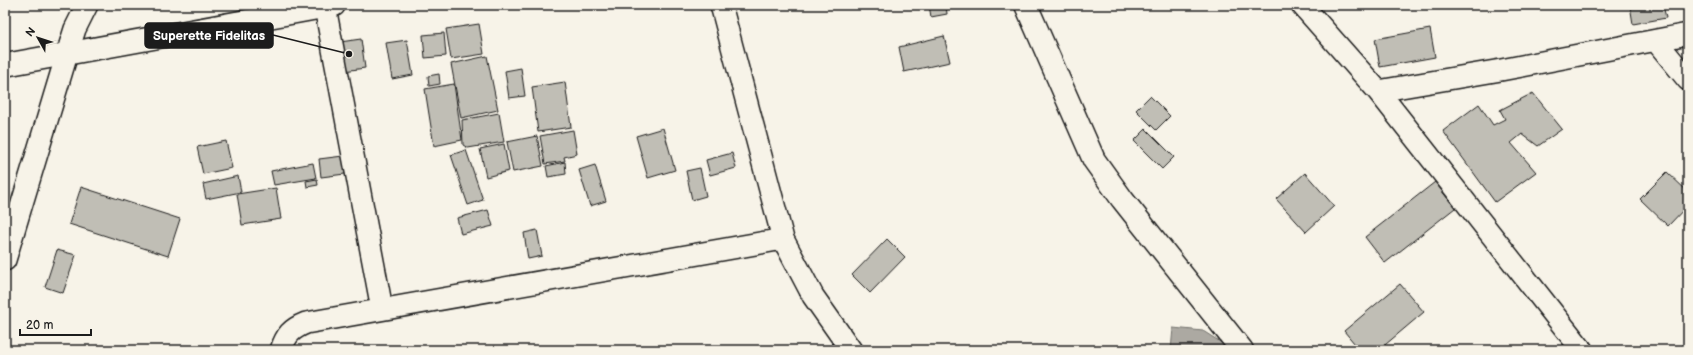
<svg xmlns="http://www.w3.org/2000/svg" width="1693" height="355" viewBox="0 0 1693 355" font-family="'Balsamiq Sans',sans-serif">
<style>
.water{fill:#aca9a2;stroke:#72716c}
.building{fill:#c0beb5;stroke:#1c1c1c}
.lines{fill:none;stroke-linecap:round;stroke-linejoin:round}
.minor-casing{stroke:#1c1c1c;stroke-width:24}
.tertiary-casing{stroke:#1c1c1c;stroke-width:25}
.minor{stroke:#f7f3e8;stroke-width:21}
.tertiary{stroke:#f7f3e8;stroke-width:22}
.leader{fill:none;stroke:#1c1c1c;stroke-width:1.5}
.callout-dot{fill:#1c1c1c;stroke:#f7f3e8;stroke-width:1.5}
.callout{fill:#1c1c1c;stroke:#1c1c1c;stroke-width:1.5}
.callout-label{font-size:13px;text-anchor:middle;font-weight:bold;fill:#fff}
</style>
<rect width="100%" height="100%" fill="#f7f3e8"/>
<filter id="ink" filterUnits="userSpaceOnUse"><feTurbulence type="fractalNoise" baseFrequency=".025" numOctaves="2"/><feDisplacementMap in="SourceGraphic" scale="8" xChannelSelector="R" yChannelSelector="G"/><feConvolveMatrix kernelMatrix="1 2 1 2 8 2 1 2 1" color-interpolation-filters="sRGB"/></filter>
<g filter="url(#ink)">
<path class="water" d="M1173,328L1203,331L1233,350H1171Z"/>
<path class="building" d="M929,5H946L947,14L931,17Z
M1630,5H1663L1666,18L1633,24Z
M479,24L484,54L451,59L446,29Z
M1430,29L1435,57L1380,67L1375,39Z
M444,33L446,56L425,58L423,35Z
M944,36L950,62L904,72L899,47Z
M361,39L365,68L344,71L340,42Z
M407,40L413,75L392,79L386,43Z
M487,56L498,110L461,118L451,64Z
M521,68L525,96L509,98L505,71Z
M439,74L440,84L429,86L428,76Z
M565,82L571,127L538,132L532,87Z
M454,84L462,140L434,146L425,89Z
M1533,93L1562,129L1538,146L1522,134L1511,143L1536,172L1495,202L1443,131L1479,104L1493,125L1505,119L1500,110Z
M1150,96L1170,116L1156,130L1136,110Z
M499,113L504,142L468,148L463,145L462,120Z
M663,128L675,170L648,178L636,136Z
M1146,129L1174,157L1162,169L1134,141Z
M573,130L577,154L564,157L565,161L545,164L540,136Z
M537,136L543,166L513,172L507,142Z
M226,141L232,168L203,174L197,147Z
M504,144L509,171L486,177L480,149Z
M466,150L483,200L468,205L451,155Z
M732,153L736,168L710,175L706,160Z
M343,156L345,174L321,177L319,159Z
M565,162L566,174L548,177L546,166Z
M313,163L316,178L274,185L271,171Z
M595,165L606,201L590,206L579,170Z
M700,168L706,196L692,200L686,171Z
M1667,172L1688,192V205L1668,226L1640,199Z
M1305,173L1334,206L1306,232L1276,199Z
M238,176L241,192L206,199L203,184Z
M317,179L318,185L307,187L306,181Z
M1435,182L1455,208L1385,263L1365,237Z
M81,187L180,219L168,256L69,224Z
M276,188L281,219L242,225L237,194Z
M488,210L493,226L461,234L457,218Z
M537,230L542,256L528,259L524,233Z
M887,239L905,257L870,293L852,275Z
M57,250L76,255L63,293L45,287Z
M1400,284L1424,312L1379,350H1360L1344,331Z"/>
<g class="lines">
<defs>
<path id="minor" d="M721,5L783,239L813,296L851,350
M1302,5L1378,91L1582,350
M325,7L382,309
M1656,41L1688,80
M1378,91L1501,70L1688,34
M5,260L67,54L75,29L87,5
M281,350C286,335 291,329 306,323L783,239"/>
<path id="tertiary" d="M1026,5L1094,160L1122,199L1242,350
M5,65L334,5"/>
</defs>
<use href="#minor" class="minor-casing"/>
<use href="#tertiary" class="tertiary-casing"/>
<use href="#minor" class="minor"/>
<use href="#tertiary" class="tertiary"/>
</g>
</g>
<path class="leader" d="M349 54L273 35"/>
<circle class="callout-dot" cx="349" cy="54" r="4"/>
<rect class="callout" x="145" y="23" width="128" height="25" rx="4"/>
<g class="callout-label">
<text x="209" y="40">Superette Fidelitas</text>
</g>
<rect width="1693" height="355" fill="none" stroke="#f7f3e8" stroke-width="20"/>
<rect x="10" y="10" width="1673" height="335" fill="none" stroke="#1c1c1c" stroke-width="1.5" filter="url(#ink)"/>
<g transform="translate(38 38) rotate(309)" stroke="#f7f3e8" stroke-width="3" paint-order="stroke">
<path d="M0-3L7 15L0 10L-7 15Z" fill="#1c1c1c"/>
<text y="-6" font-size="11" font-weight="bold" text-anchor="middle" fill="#1c1c1c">N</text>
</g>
<path d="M20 329v6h71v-6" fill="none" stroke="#1c1c1c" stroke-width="2"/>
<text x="26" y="329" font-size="12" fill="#1c1c1c" stroke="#f7f3e8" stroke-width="3" paint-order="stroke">20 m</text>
</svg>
